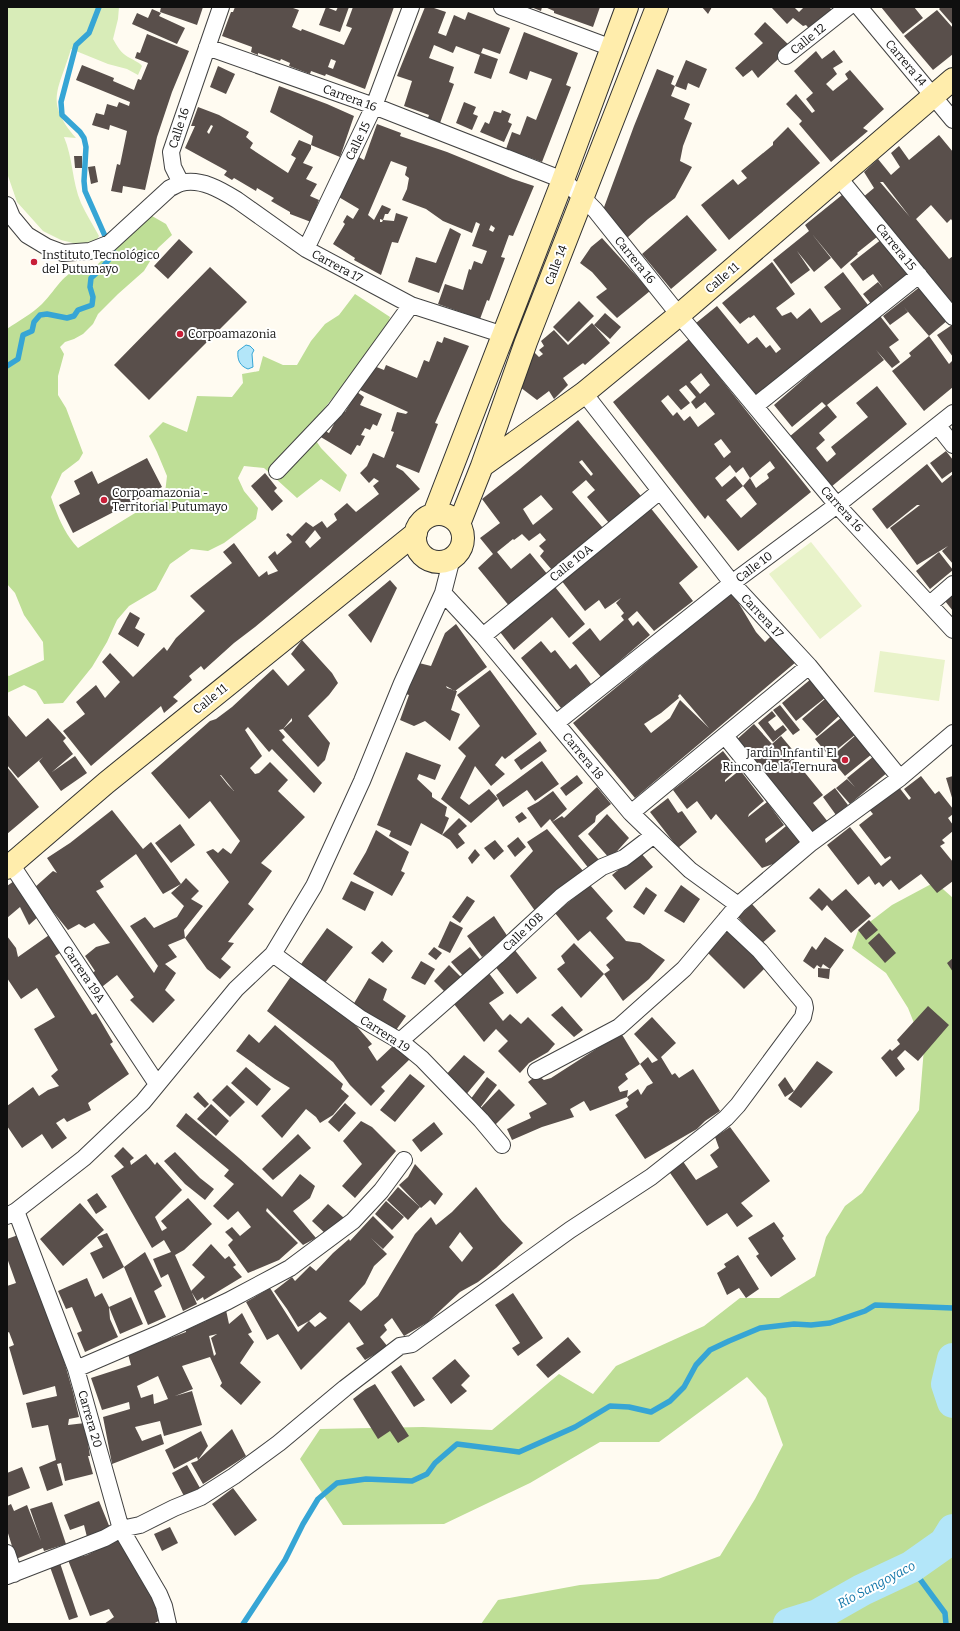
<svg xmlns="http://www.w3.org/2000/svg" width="960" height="1631" viewBox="0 0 960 1631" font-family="Bitter,serif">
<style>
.green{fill:#d8ecb8}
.forest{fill:#bede96}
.pitch{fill:#e9f3ca}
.water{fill:#b3e6f9;stroke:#36a5d5}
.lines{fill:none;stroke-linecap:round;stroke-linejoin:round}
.stream{stroke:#36a5d5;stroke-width:5.5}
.river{stroke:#b3e6f9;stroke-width:32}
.building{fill:#594f4b;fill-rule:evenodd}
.street-casing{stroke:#424242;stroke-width:18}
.secondary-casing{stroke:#313131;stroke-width:24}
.street{stroke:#fff;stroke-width:16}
.secondary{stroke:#ffedac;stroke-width:22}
.poi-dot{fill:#c81f38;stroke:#fff;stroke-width:1.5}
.labels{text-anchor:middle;stroke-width:4;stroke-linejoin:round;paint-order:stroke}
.street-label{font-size:12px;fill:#0f0f0f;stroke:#fff}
.poi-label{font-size:12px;fill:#0f0f0f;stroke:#fff;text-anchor:start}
.water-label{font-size:13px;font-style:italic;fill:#1176a9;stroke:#fff}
</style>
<rect width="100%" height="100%" fill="#fffbf1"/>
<path class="green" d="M7,7H119L118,19L113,39C117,46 121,53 128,57C133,60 139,62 142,66L138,75L127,69L108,64L71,49C59,90 44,101 76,138L64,137C73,158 72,182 81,203C86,214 93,225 99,236L96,241L81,245L61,240L43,231L17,202L7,173Z"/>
<path class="forest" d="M152,216L166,224L172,235L158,248L144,271L118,294L98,314L93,324L83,334L74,339L65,342L60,347L64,354L58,376V395L66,408L83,453L79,460L62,473L51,497C58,517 64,533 78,548L140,510L165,493L167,476L157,452L149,436L163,422L187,432L197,396L232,397L243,383L242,374L259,371L263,356L283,365H297L311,341L325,324L339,315L355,294L390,317C381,350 345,381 324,409C319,416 315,425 310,432L321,448L347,475L340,492L321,479L297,498L264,468L244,466L238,478L244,491L258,508L256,519L224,543L208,551L191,549L170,564L156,590L129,606L117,620L107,642L92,667L63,703L44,704L36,691L24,685L7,693V675L9,676L44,660L43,642L24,615L15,593L7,584V329C18,321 32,314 42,304C59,287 67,264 94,268L141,221Z
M935,882L953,898V1624H481L498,1600L580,1585L658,1579L720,1556L755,1499L783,1445L766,1398L747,1377L659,1442H600L530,1483L444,1524L343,1525L300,1459L320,1429L423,1427L492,1430L559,1374L593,1394L616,1366L704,1326L740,1298H779L815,1276L826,1237L845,1206L862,1193L919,1110L924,1048L908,1008L886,973L852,948L858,931L892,905Z"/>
<path class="pitch" d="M811,542L862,606L820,639L769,574Z
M880,651L945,660L939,701L874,692Z"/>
<path class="water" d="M246,345L250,346L254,350L252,354L253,367L248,369C240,366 237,360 238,351Z"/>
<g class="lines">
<path class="stream" d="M99,7L89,33L76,45L61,102L62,115L80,132L84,138L86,147L84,181L85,191L105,236
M7,366L18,359L23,335L32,331L34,322L40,315L47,314L67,318L74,316L78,310L92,305L93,297L90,287L91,278L101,269L110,258L113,251
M911,1567L945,1613L946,1624
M243,1624L285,1560L303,1524L318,1499L337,1483L366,1479L412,1481L427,1474L435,1463L457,1444L519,1452L575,1427L610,1406L629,1407L651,1412L670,1401L684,1387L696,1365L710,1350L729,1341L760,1328L794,1324L811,1325L830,1323L865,1311L875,1305L953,1308"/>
<path class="river" d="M953,1359L947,1384L953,1402
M789,1624L818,1615L862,1590L911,1567L945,1543L953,1530"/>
</g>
<path class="building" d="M161,7H203L197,25L160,12Z
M235,7H290L299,10L292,27L301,31L302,29L344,45L352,28L346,26L353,7H394L365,89L326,74L325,76L311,71L310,74L289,66L290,63L281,59L280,61L258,53V55L251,52L252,47L222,36L231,12H233ZM331,59L336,61L333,69L328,67Z
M326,7L336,11L338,7H349L340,32L319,25Z
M425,7H431L446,12L438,33L446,36L454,15L465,20L468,12L510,28L500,54L483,48L481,53L498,59L491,79L474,73L480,55L456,46L453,53L434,45L429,58L454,67L449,82L454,84L440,123L428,118L429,115L404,106L412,81L397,76Z
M531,7H542L541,11Z
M545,7H600L593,27L554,13V11Z
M702,7H712L708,14Z
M771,7H794L799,12L804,7H829L833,11L811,31L806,25L803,26L793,18L787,24Z
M881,7H914L923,18L903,34Z
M941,7H953V25L939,9Z
M152,9L161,13L159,16L185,28L177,44L132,24L137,13L148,18Z
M937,10L953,28V54L933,70L904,36Z
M765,22L791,47L758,78L752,70L743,77L735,68L763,43L754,34Z
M524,32L578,53L566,85L571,87L542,162L506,149L512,132L520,135L527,116L536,120L552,79L530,71L527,80L509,73Z
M147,34L189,51L172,92L157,137L145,190L123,186L122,193L111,191L117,164L120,165L127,131L110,125L109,130L92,125L96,113L104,115L107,104L117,107L119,102L129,106L130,102L76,80L82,65L114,78L113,81L134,90L138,79L141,80L148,63L135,58L137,52L140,53Z
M834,50L843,62L833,68L837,74L826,84L833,91L848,79L845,74L850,70L884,109L863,128L868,131L831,162L799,124L802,121L786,104L796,94L812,113L815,111L806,99L813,93L794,71L816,51L822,59Z
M686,60L707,69L699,88L688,83L686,90L675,86Z
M218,66L235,74L226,94L210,87Z
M657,69L674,76L671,84L675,86L671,96L690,104L684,119L692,123L683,146L680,161L692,167L675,198L648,219L627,238L603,210L634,126Z
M279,86L327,104L354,116L340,157L311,145L313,136L270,112Z
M464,102L476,107L473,114L478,116L472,130L456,123Z
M198,107L219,115L249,132L246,137L253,143L250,148L288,173L296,158L291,155L299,140L311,145V149L303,163L313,167L306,179L317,184L310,196L319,200L311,222L290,214V212L271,201L274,198L257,188L256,191L234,178L232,180L224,175L227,171L185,148L195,126H191ZM211,125L213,126L209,134L207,132Z
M502,110L511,114L508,122L512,124L504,142L480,132L485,122L489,124L494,111L501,113Z
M377,124L401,133L400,136L447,152L513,179L534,186L513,236L509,235L501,257L505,258L489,301L487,300L480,319L438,304L445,284L463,290L469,269L471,270L474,261L482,264L487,251L472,246L480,224L476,222L472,233L443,221L426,209L402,200L407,189L409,178L405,175L407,167L391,161L368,215L374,220L382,205L391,209L388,214H385L383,220L380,219V222H382L383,220L394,221L396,213L408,217L398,243L392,242L381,275L354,260L355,258L333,244L345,224L343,222L347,215L353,219L359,209L337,196L357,156L364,160ZM491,225L495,228L493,232L489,230Z
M788,127L820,163L729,240L701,205L733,179L738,185L747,178L741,171L773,145V142Z
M939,135L953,152V222L951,219L947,223L931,205L916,219L949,259L953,256V308L862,198L874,188L864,172L878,159L891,175L900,167L891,153L899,146L909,160ZM880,182H883L910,217Z
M74,156H82V168H75Z
M95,166L98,182L91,184L88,167Z
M842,195L877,237L857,253L858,254L841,269L812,234L831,258L814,272L797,251L810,270L791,284L773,260L809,231L805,225Z
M687,215L717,250L671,289L642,254Z
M450,228L461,234L439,293L408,282L416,257L436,263Z
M602,238L650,291L617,318L596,297L607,289L592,272L580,263L591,247Z
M179,239L193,252L168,279L154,266Z
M882,239L910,277L873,306L863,294L878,282L883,288L873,274L863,281L850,264Z
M772,262L795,294L776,308L782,316L791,312L797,319L810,308L821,323L841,309L824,287L843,272L871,309L758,397L696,323L717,306L748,344L757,337L766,348L770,345L776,353L781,349L754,315L750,318L749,317L740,324L722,303Z
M210,267L247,302L149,400L114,365Z
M921,286L948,320L929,336L903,306L908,312L890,325L883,316Z
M579,301L594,316L568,342L553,327Z
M605,313L621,327L610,339L594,325Z
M880,316L899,340L889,347L900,362L892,368L876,350L884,360L827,405L837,417L819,433L825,440L816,448L827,462L836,454L831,447L868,417L856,403L877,386L907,424L831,487L789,437L826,406L822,402L792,427L774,405L822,363Z
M592,323L610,343L585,365L580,360L583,363L563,378L568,385L554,399L549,391L537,400L516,384L532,350L539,357L543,354L539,350L544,346L541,341L554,330L568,345Z
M952,325L953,326V357L937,335Z
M929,336L949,364L953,360V387L924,411L892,371L911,356L909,353Z
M444,337L469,346L435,423L438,424L419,473L397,464L396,467L403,471L420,489L255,627L234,643L204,670L201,666L189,676L192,680L173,697L178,701L164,713L161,706L91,766L63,731L85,714L76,702L96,685L105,698L120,682L102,662L110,653L133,677L164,647L167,651L176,638L205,611L190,596L232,563L223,552L234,543L259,577L267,571L268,575L278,571L268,557L275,551L277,555L292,542L286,535L288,533L292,536L306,522L313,527L322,521L327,528L337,520L334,514L347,503L356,512L379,494L373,486L379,481L374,478L369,483L360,473L367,466L373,453L384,458L394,432L391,431L397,412L406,414L408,412L360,390L374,366L384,370L386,365L417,378L424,360L429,362L437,341L442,343ZM315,530L321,538L310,548L305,542Z
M689,339L811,492L738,551L708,515L705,519L613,402ZM701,373L710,385L700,394L690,382ZM686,385L696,397L691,402L696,409L705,402L715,414L698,427L690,416L684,421L677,412L673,416L661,401L668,395L681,410L690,403L679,390ZM721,439L731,452L724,458L714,444ZM770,461L775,468L767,474L769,478L756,488L750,478L743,486L735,476L722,487L715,478L730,465L736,473L743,467L750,478ZM743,486L757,504L741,518L726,500Z
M357,392L364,397L360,405L382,414L377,426L373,424L370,430L365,428L361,435L365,436L360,446L357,445L351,455L319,436L323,430L329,433L334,424L332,423L342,411L345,412Z
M578,420L641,496L609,523L587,497L595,490L586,480L572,492L603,528L552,570L540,556L544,551L539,546L546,540L540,533L529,541L522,534L514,540L513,539L497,552L511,569L530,553L548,575L510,607L478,568L493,554L480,538L500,523L482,499L520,469ZM582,460L593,474L591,476L579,462ZM541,495L553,509L533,525L523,509Z
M946,451L953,460V471L942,479L930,463Z
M147,458L162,487L73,533L59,505L80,494L74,481L92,471L98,484Z
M927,464L942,483L953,474V564L942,551L948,546L917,565L890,528L920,505H917L887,529L872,509Z
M265,473L277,488L274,491L283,501L272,511L251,486Z
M649,506L698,567L679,583L693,601L654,631L637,611L628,619L633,626L638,621L650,635L601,677L572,643L590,628L600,641L624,620L621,616L624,613L616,603L621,598L605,609L599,600L585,611L561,580Z
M939,552L953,570L930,589L916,571Z
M390,580L397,588L371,643L348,615Z
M555,587L585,624L569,638L552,617L514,650L500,632Z
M732,592L756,632L765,642L771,636L796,662L635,798L573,723ZM680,694L709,728L680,700L670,718L651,733L644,724L661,713L679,698L678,696Z
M953,595V611L945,601Z
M130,612L140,618L135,628L145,634L138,647L118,634Z
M456,624L487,667L455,691L446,686L447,688L457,691L451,710L460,714L450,741L425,721L414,726L400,720L409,695L406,694L415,662L431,666L445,633Z
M302,640L332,673L338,683L329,695L308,716L330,743L325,760L318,767L283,729L292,721V718L283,729L279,730L285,737L282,740L322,783L314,793L272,749L269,752L248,727L245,730L262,756L250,768L255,774L259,773L270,762L288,780L278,791L305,817L261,863L272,871L248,904L254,909L228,942L234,943L221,959L231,967L220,979L207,969L185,938L229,882L206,852L213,849L218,853L223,848L231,854L240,841L210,801L189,819L151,773L210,721L216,719L232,707L273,669L288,686L305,670L291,654ZM220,775H221L234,791L228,785Z
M541,641L551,653L555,650L570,669L576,664L591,684L561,708L521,658Z
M490,670L537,734L505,759L502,756L495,765L505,774L491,786L475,766L460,798L469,805L489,789L498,799L471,823L441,799L466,756L458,748L480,726L457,695Z
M811,679L826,697L811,709L804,701L811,709L796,721L782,703Z
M825,699L840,715L817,736L802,719Z
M780,705L800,730L793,735L773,710Z
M772,711L776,716L768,722L775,731L783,725L787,730L773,742L758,723Z
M7,714L26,737L48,718L66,738L63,741L73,754L52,772L75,756L87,773L61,791L39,761L43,757L18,778L7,765Z
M842,717L856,734L829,756L815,739Z
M754,724L772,744L781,736L796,754L777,771L793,758L823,795L813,803L828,822L812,836L734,742Z
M856,735L872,754L845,776L830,758Z
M540,741L547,751L521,770L514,760Z
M723,751L737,769L725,780V782L740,770L764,801L749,814L748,817L767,802L784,825L765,839L766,843L786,826L801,844L781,861L762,868L716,814L711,820L697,801L687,809L673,790Z
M406,752L441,765L435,780L419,774L417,779L432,793V797L447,807L445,816L449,818L442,835L421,823L411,846L389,836L391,831L377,825Z
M874,756L888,772L850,804L836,788L847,779L855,787L847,778Z
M542,761L559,784L535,801L527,790L503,807L496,795Z
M7,767L39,807L7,834Z
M577,775L583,783L566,796L560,788Z
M921,776L935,794L939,791L953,809V814L948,818L953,825V831L942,840L945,843L940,846L953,862V881L937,893L921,874L899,890L891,880L883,887L879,882L875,885L869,876L858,885L827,845L850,827L881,866L891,858L890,856L885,859L859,825L873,814L868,808L898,786L909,800L911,798L904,789Z
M953,776V801L946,778Z
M597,787L611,804L596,816L595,822L578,836L600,861L590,870L552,822L562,816L564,818Z
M835,788L848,805L836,815L823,797Z
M553,791L567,809L552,822L550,819L541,828L527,808L538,802Z
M668,798L678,813L682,811L697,832L678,848L650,812Z
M112,810L143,849L151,842L181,884L186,878L199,891L191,899L203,906L184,930L185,938L168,945L177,957L165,964L176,973L165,990L175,1000L153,1023L130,1000L134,997L117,975L98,990L89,976L95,971L85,956L96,947L110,943L94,923L85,928L79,924L68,930L34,888L53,871L57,873L47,858L70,843ZM136,854L163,894L181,884L171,893L184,906L177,917L154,928L145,917L130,926L158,966L154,973L96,891L104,887L100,881Z
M522,812L527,818L519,823L515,817Z
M607,814L629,838L610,859L588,834Z
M459,818L467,826L458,834L465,843L457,849L450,840L442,835Z
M180,824L195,845L171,863L155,843Z
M547,829L584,872L538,915L510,876L533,851L527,842Z
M376,830L409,852L401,871L405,873L392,896L353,874L366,852Z
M518,837L526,847L515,857L507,846Z
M495,840L504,851L494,860L484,848Z
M475,849L480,855L472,864L468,858Z
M640,852L653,867L625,890L612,875Z
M14,881L40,915L29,925L20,907L7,918V886Z
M351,881L374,892L365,911L342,899Z
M590,885L613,911L606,918L626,941L640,943L665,960L649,979L623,1001L604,974L610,970L606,965L614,958L590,931L578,941L555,913Z
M681,885L700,899L684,923L664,911Z
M646,887L657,895L644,915L633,907Z
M819,888L832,901L846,889L871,916L851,933L827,905L822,911L809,898Z
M467,896L475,901L460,923L452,917Z
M752,904L776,931L761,944L738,917Z
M494,916L508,937L482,957L467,936Z
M869,920L878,930L866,940L858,930Z
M450,921L463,928L450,953L438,947Z
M327,928L353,947L324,984L299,967Z
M730,929L767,966L744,989L707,952Z
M52,933L63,951L55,956L92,1015L96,1013L113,1042L110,1044L129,1074L88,1103L91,1110L67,1122L64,1118L56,1123L67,1138L52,1149L42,1134L22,1148L7,1126V1106L33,1087L39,1096L48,1090L59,1086L51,1076L58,1070L34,1029L55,1017L37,988L21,999L7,978V936L16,948L18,957Z
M879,933L896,953L885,963L868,943Z
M825,937L844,950L830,969L823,964L821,968L817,965L814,969L803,961L812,946L816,950Z
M382,941L393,951L383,963L371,953Z
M574,943L604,974L581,998L557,969L565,963L561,956Z
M434,947L442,953L436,960L428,954Z
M470,947L483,963L465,978L451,962Z
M514,949L537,978L517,994L494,965Z
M953,958V972L947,963Z
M421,961L435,969L425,985L411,978Z
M449,965L461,977L446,993L434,981Z
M818,968L830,969L829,979L818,977Z
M294,972L346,1014L372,1044L368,1047L377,1061L395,1044L410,1059L381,1087L385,1091L371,1106L350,1085L333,1062L267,1011Z
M488,972L504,993L489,1003L503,1021L510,1014L521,1024L528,1017L555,1044L548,1052L529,1063L520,1073L498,1051L508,1041L496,1029L484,1042L454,1004Z
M369,978L387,989L383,1000L406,1016L394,1033L353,1005Z
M562,1006L583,1030L574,1037L551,1015Z
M928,1006L949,1025L918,1061L905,1050L897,1058L905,1069L896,1077L881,1058L890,1049L892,1051L900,1044L897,1040Z
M652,1017L676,1043L661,1057L672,1075L675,1073L679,1078L693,1069L720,1111L705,1121L697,1129L645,1159L615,1115L628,1107L626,1103L629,1100L627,1097L638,1089L641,1095L647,1086L653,1083L640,1064L625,1074L628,1079L618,1087L620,1092L628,1090L627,1097L590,1111L584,1101L570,1109L574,1117L542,1127L512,1140L507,1129L531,1118L529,1113L547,1104L528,1082L537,1075L544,1080L551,1078L621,1033L640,1064L648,1057L652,1063L658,1060L634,1034Z
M275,1025L343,1084L341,1089L349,1096L333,1115L320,1123L316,1117L306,1109L282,1138L261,1116L290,1088L275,1079L236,1051L249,1034L259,1043Z
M464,1055L485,1072L464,1097L444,1077Z
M817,1061L833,1072L801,1108L788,1099Z
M246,1067L271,1089L257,1106L231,1083Z
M410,1074L425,1086L395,1122L380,1110Z
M487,1077L497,1085L477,1112L499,1089L515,1105L492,1128L467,1104Z
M785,1077L794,1091L785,1097L778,1085Z
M227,1085L245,1102L230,1117L212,1100Z
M198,1092L209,1104L205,1108L193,1097Z
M345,1103L356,1113L339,1132L328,1122Z
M211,1104L229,1121L216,1136L197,1119Z
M186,1113L239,1158L282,1197L300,1174L315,1186L310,1198L293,1211L316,1238L303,1245L267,1208L266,1211L298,1243L279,1260L248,1273L228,1245L233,1240L225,1232L232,1227L240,1236L251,1227L238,1211L228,1220L213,1206L234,1184L224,1176L229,1170L176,1126Z
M361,1121L372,1127L396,1151L355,1198L342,1186L362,1164L343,1141Z
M434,1122L443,1134L421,1152L412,1140Z
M730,1127L770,1181L741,1203L753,1216L737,1227L727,1213L707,1226L668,1170L682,1160L696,1180L718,1167L710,1155L719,1148L715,1137Z
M298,1134L311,1148L273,1180L262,1169Z
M123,1147L134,1158L130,1161L131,1165L146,1154L155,1165L157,1162L182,1190L155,1217L162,1231L167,1228L161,1221L188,1198L212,1224L184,1250L175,1255L197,1304L183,1311L168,1274L161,1278L153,1259L171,1252L164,1240L152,1248L111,1176L124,1167L114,1156Z
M175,1152L200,1178L214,1189L205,1200L185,1184L164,1161Z
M415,1164L443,1194L435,1205L430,1200L421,1208L399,1185L408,1177Z
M398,1187L420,1207L408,1220L387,1200Z
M476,1187L502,1221L523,1243L496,1268L478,1282L460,1292L428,1322L404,1336L392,1318L384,1325L387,1330L380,1337L388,1347L365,1360L356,1348L364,1344L349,1322L301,1370L278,1334L267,1340L246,1302L270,1288L298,1332L309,1321L298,1327L287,1309L274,1291L292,1277L295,1281L310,1266L316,1271L333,1253L349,1239L350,1241L373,1216L394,1237L383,1249L371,1238L387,1254L374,1266L365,1284L349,1301L361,1311L378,1296L415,1234L431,1217L436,1225L452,1212ZM460,1232L473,1248L462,1262L449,1247ZM320,1312L327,1318L315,1327L309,1321Z
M97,1193L107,1207L96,1214L87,1200Z
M386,1201L404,1217L392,1230L375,1214Z
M80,1203L104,1230L63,1266L40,1239Z
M328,1204L344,1218L328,1236L312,1221Z
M774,1222L784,1236L782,1238L796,1259L771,1277L756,1256L759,1254L748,1238Z
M107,1233L124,1267L103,1279L90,1253L103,1247L97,1237Z
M21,1234L56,1333L73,1392L79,1417L69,1419L68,1425L85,1423L90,1456H88L93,1474L65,1481L61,1463L57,1464L63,1485L47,1491L39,1467L56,1460L48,1425L32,1428L26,1403L57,1396L55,1386L23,1395L9,1347L14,1345L9,1332L7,1333V1286L16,1283L7,1258V1239Z
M211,1244L225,1259L229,1256L236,1265L233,1267L242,1277L204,1300L203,1297L197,1301L191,1291L205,1277L192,1265Z
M145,1252L162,1286L154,1291L166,1317L148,1325L124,1267Z
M738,1255L759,1289L746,1298L739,1288L727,1295L717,1273L726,1267L724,1264Z
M87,1278L95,1297L102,1293L109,1307L110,1319L118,1337L85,1352L77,1333L82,1331L72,1307L66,1309L58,1291Z
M513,1293L543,1338L518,1356L512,1348L520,1343L495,1305Z
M131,1297L143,1324L120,1334L109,1307Z
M226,1310L229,1324L242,1313L252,1332L248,1334L254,1342L240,1363L261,1382L241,1405L220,1386L222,1383L210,1357L182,1366L193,1389L175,1396L192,1391L202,1425L164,1436L160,1421L135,1427L142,1441L161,1434L164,1444L112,1464L103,1417L130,1409L129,1402L102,1410L91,1378L131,1365L128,1354L186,1332V1330L206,1321L205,1319ZM217,1334L211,1338L216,1354L214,1356L209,1336ZM158,1376L168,1399L154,1404L153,1394L141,1398L137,1386Z
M568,1337L581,1352L548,1378L536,1365Z
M455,1359L470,1376L461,1385L467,1391L451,1404L432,1378Z
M401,1365L425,1400L414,1407L391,1372Z
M375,1384L409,1436L398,1443L390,1431L378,1439L353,1399L366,1389Z
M232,1429L246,1456L203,1484L191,1463L197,1461Z
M201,1431L208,1446L198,1460L197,1457L174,1469L165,1450Z
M187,1465L200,1488L184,1496L172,1473Z
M22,1467L30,1488L7,1497V1473Z
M233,1488L257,1520L235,1536L212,1504Z
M99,1501L110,1528L87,1537L84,1525L70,1530L64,1515Z
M52,1502L66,1544L44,1551L43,1548L16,1559L7,1530V1506L11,1504L14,1511L27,1505L41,1541L30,1509Z
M170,1527L178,1543L162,1551L154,1534Z
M121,1538L164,1618L153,1624H104L114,1617L109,1609L90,1616L68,1560L87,1555Z
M60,1563L78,1617L69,1620L50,1567Z"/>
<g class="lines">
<defs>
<path id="street" d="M502,7L612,48
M859,7L953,120
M207,47L374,106L563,180L582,197L595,210L679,315L837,505L953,630
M786,56L848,7
M839,178L953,317
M181,183L173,167L171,152L221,7
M7,205L12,217L27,235L47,247L63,253L90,251L110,243L170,188C173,187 177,184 181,183C201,178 221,190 237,200L306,249L411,305L504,335
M306,249L374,106L411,7
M584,393L732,583L809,666L900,778
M755,406L919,275
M938,426L953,445
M277,471L335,410L411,305
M443,593L483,636L631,813L690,870L738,905
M930,604L953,584
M483,636L660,491
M556,723L732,583L837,505L953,413
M725,736L811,843
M631,813L809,666
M11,864L157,1084
M273,954L360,1018L400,1041L422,1059L481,1120L502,1145
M400,1041L497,956L562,896L602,867L624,858L654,835
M536,1071L619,1027L684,969L738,905L811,843L900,778L953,733
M16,1211L76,1369L121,1529L159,1594L164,1606L168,1624
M7,1216L16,1211L84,1158L143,1102L236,989L273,954L314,886L362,781L402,683L443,593L452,558
M76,1369L162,1332L228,1301L290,1268L353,1221L381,1191L404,1160
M7,1553L14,1574
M7,1576L105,1538L121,1529L140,1525L174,1508L201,1497L234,1476L279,1443L345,1388L400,1346L412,1344L570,1230L651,1177L726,1118L738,1105L803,1017L805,1008L804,1003L760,951L726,919"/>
<path id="secondary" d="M482,466L584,393L679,315L953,79
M434,514L563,180L627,7
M415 538a24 24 0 1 1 48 0a24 24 0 1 1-48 0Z
M459,524L482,466L526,342L657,7
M7,868L106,783L416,533"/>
</defs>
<use href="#street" class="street-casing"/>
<use href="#secondary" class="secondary-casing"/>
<use href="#street" class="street"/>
<use href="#secondary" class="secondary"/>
</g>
<g class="poi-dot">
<circle cx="34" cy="262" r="4"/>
<circle cx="180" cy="334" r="4"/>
<circle cx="104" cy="500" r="4"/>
<circle cx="845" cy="760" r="4"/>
</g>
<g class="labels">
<g class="street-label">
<text transform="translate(808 39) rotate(-39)" y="4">Calle 12</text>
<text transform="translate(906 63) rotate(50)" y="4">Carrera 14</text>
<text transform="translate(350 98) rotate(20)" y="4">Carrera 16</text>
<text transform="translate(179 128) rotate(-72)" y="4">Calle 16</text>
<text transform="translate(358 141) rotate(-64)" y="4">Calle 15</text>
<text transform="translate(896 247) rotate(51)" y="4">Carrera 15</text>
<text transform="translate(635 260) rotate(51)" y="4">Carrera 16</text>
<text transform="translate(556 265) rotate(-69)" y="4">Calle 14</text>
<text transform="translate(337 266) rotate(28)" y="4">Carrera 17</text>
<text transform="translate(722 278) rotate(-41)" y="4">Calle 11</text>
<text transform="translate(842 509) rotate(48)" y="4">Carrera 16</text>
<text transform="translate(571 563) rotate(-39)" y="4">Calle 10A</text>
<text transform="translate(754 567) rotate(-37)" y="4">Calle 10</text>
<text transform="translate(762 616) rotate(47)" y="4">Carrera 17</text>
<text transform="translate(210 699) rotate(-39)" y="4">Calle 11</text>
<text transform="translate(583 756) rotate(50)" y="4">Carrera 18</text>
<text transform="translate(523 932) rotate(-43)" y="4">Calle 10B</text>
<text transform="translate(84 974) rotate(56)" y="4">Carrera 19A</text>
<text transform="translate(385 1034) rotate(33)" y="4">Carrera 19</text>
<text transform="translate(90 1419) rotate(74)" y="4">Carrera 20</text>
</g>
<g class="poi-label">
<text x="42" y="259">Instituto Tecnológico<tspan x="42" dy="14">del Putumayo</tspan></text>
<text x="188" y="338">Corpoamazonia</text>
<text x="112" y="497">Corpoamazonia -<tspan x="112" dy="14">Territorial Putumayo</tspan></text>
<text x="837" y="757" text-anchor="end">Jardín Infantil El<tspan x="837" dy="14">Rincon de la Ternura</tspan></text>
</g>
<g class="water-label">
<text transform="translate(876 1584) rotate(-28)" y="5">Río Sangoyaco</text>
</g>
</g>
<rect width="960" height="1631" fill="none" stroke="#0f0f0f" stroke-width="16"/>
</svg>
